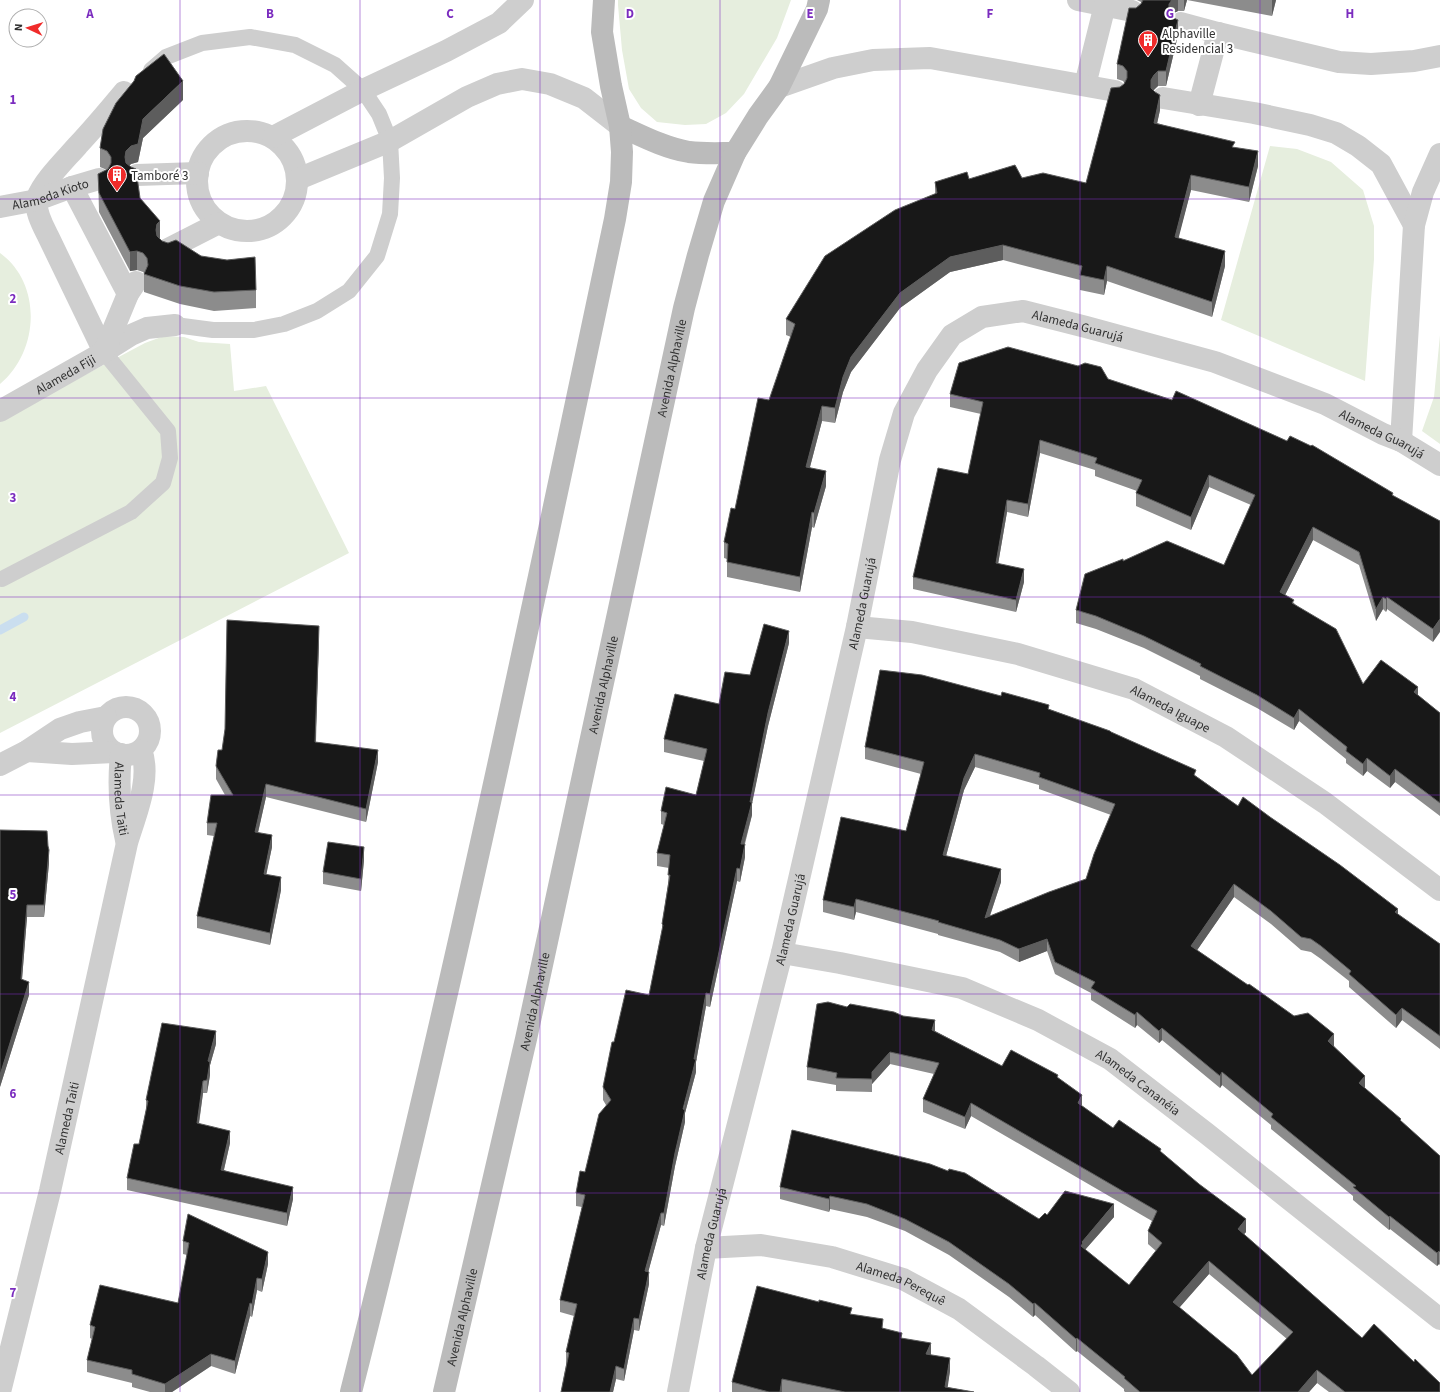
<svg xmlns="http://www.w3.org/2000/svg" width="1440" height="1392" viewBox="0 0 1440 1392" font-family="'Source Sans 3',sans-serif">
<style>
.green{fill:#e6eede}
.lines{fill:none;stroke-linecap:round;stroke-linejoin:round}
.stream{stroke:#cadeef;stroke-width:9}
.lane{stroke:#cecece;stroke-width:16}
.street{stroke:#cecece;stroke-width:22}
.secondary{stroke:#bbb;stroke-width:22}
.wall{fill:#8c8c8c;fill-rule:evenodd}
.shaded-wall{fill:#5d5d5d}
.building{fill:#181818;stroke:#5d5d5d;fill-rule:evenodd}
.grid{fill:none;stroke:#7b2cbf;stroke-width:1;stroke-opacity:0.55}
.labels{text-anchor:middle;stroke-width:4;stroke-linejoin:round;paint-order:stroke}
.poi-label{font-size:13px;fill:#313131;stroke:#fff;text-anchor:start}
.street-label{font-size:13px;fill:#313131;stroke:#fff}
.grid-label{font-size:13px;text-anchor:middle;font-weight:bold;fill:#7b2cbf;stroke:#fff;stroke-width:4;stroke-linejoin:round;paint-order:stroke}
</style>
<rect width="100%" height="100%" fill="#fff"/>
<path class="green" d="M618,0H791L777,38L744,94L726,113L706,124L685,125L657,122L641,108L629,89L622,50L618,5Z
M1270,146L1297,149L1331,162L1363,190L1374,226V259L1365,381L1221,320Z
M0,253C43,284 39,352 0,384Z
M1440,335V444L1422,431L1434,397Z
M164,336L184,337L199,342L230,344L234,391L266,386L349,553L0,733V420L145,343Z"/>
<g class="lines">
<path class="stream" d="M0,630L24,617"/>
<path class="lane" d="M151,70L166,57L202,43L250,37L295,45L335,65L363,90L379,114L390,141L392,178L390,214L377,256L349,291L317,311L284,324L254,330H213L175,325
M2,579L131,512L163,483L170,458L168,431L104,352"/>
<g class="street">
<path d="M1078,0L1132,11"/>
<path d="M1181,23L1218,33L1339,62L1371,64L1414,61L1440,56"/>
<path d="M1085,85L1105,5"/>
<path d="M779,87L833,68L873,60L930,58L1115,91"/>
<path d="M124,92C109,110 94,128 78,145C66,159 43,181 37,198C34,210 43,226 48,236L104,352L131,335L147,328L175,325"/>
<path d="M1163,98L1254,113L1310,125L1336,133L1358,146L1381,164L1414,225"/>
<path d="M1199,105L1218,33"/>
<circle cx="247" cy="181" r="50"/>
<path d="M273,137L363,90L446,51L499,23L523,0"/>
<path d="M137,175L198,173"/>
<path d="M298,179L390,141L467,97L497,84L522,79L550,84L584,98L620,126"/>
<path d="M72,187L128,294"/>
<path id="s1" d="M0,207L37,200L72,187L99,179"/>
<path d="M168,249L219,223"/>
<path id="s2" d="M0,411L104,352L128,294L136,282"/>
<path d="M1401,441L1414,225L1423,192L1440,154"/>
<path id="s3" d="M857,627L912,632L1018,654L1134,689L1226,737L1325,803L1440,890"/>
<circle cx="126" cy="731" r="24"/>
<path d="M27,751L72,754L114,752"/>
<path id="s4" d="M121,754C118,784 119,810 126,840"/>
<path d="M0,765L27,751L60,729L80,722L106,717"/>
<path id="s5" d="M782,953L840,963L962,988L1038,1020L1110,1059L1206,1133L1440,1319"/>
<path id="s6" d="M706,1248L761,1245L832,1257L903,1279L959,1309L1036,1366L1069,1392"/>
<path id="s7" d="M0,1392L50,1191L127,843C135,816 152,778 141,750"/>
<path id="s8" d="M678,1392L706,1248L782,953L857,627L890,460L904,413L927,370L952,335L982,317L1023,311L1086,327L1215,362L1325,404L1383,434L1401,441L1440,465"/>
</g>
<g class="secondary">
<path d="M620,126C642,136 665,148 689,152C704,154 720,153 735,153"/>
<path d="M351,1392C450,1003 532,611 615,219L621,182L622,152L620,126L611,86L602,32L604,0"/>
<path id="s9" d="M444,1392L526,1039L684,308L698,255L714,201L735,153L758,116L779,87L817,9L819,0"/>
</g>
</g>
<path class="wall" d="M1137,0H1276L1272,16L1187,0L1184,11H1178L1172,14V15L1178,35L1166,86H1158L1153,90L1160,110L1157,123L1235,148L1258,166L1249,202L1191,190L1178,238L1225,266L1212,317L1107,281L1104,295L1080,290V280L1003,260L950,272L900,308L851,372L843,392L835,423L822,421L810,467L826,486L814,528L812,527L800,592L727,577V559L724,558V542L791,337L786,335V319L935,194V182L969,179L1022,178L1086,183L1120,87L1125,84L1123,81L1117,79V64L1136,8L1141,3V2Z
M183,100L143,138L138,162L131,164L129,166L140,198L160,240L162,241L201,256L256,290V308L214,311L180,304L144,292V273L143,272L137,270L130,271L99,212L98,174L107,170L100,167V148Z
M1108,379L1393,496L1440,521L1433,642L1387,609L1386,612L1383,609L1376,621L1359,565L1313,540L1285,595L1294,603L1363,684L1418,695L1440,713V816L1395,782L1390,788L1367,771L1363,776L1346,763V759L1299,721L1294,730L1257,708L1200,679V676L1144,648L1096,629L1076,623V610L1123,561L1224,565L1251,505L1209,487L1191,530L1136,506V493L1137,491L1095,476V470L1040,453L1028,517L1007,512L998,564L1024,582L1016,612L913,589V577L968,474L981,414L950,407V394Z
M319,639L316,742L378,762L366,822L266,797L258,833L272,847L266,874L281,890L270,945L197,928V916L214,836L207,835V823L225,795L216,779V766L222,750Z
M789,643L768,726L752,802V815L745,844V857L740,882L737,881L710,1007L706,1006L696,1062V1072L685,1113V1122L675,1166L664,1226L661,1225L648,1272L649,1284L639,1331L634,1330L624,1381L616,1379L613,1392H561L566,1365V1352L574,1316L560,1312V1300L582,1207L576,1206V1193L585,1172L606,1105L603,1100V1087L614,1042L649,995L662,930V924L668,884L669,868L657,866V853L664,825L661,824V811L696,795L704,761L664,752V739L719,704L750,675Z
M1001,696L1049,709L1111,732L1196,776L1238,806L1440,944V1049L1402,1020L1396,1028L1349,987V981L1321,959L1311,952L1301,950L1271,924L1234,897L1197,950L1334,1046L1365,1088L1401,1122L1440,1156V1265L1439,1264L1437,1266L1390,1229L1389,1230L1353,1200V1196L1271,1129V1125L1222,1085L1220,1088L1162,1040L1159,1043L1137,1025L1135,1028L1091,1000V993L1055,974L1047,951L1019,962L1000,952L938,935V934L856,912L854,920L823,912V900L906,831L921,774L865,759V747ZM975,767L1039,785V789L1111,815L1086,879L990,916L1001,882L946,856L964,790Z
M0,830L49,863L44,917H27L22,979L29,995L0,1087Z
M364,860L361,891L323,884V872Z
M935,1031L1002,1066L1058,1078L1082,1106L1113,1128L1161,1152L1246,1232L1244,1234L1362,1338L1440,1392H1329L1317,1383L1309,1392H1125L1124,1391V1389L1077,1351L1076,1352L1035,1315L1033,1317L1009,1297L949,1255L905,1231L867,1217L830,1209L829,1212L780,1199V1187L1039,1219L1047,1215L1114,1217L1085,1250L1129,1285L1156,1251L1148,1244V1231L1152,1221L971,1116L965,1129L923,1112V1099L934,1074L890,1064L872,1084V1092L836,1091V1085L807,1080V1067ZM1209,1274L1287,1339L1252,1375L1179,1307Z
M216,1044L210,1065V1075L207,1093H203L199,1124L230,1143L224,1170L293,1199L287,1226L127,1190V1178L139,1144L146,1110V1100Z
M183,1241L268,1264L262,1292L257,1290L252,1317L250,1316L235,1374L211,1366L172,1392H150L132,1387V1383L87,1372V1360L92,1339L90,1338V1325L178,1303L187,1255L183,1254Z
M852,1314L883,1328L902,1338L931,1355L950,1371L947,1387L974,1392H732V1382Z"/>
<path class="shaded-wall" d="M1172,0H1178V11L1172,14L1169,19V4Z
M1184,0H1187L1184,11Z
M1272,0H1276L1272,16Z
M1178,20V35L1166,86V71Z
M1158,71V86L1154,90L1151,96V80L1154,75Z
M183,81V100L143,138L138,162L131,164L126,169L125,157L126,151L131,146L143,119Z
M1160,95V110L1154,138V123Z
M1258,151V166L1249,202V187Z
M1191,175V190L1175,252V237Z
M160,221V240L157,243L156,230L157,224Z
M1003,245V260L950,272L900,308L851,372L843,392L835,423V408L843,377L851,357L900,293L950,257Z
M137,251V270L130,271V252Z
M1225,251V266L1212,317V302Z
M1107,266V281L1104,295V280Z
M822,406V421L806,482V467Z
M1040,440V453L1028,517V504Z
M826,471V486L814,528V513Z
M1209,475V487L1191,530V517Z
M1007,500V512L996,576V563Z
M812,512V527L800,592V577Z
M1313,527V540L1280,605V592Z
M1024,569V582L1016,612V600Z
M1383,597V609L1376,621V609Z
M1387,597V609L1386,612V599Z
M1440,619V632L1433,642V629Z
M319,626V639L315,755V742Z
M789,631V643L768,726L752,804V802V815L741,856V844L750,802L768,713Z
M1418,687V700L1414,692Z
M1299,709V721L1294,730V718Z
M378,750V762L366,822V809Z
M975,754V767L964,790L943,867V855L964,778Z
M1367,758V771L1363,776V764Z
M1395,769V782L1390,788V776Z
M266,784V797L255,845V832Z
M272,835V847L264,886V874Z
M745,844V857L740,882V869Z
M364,847V860L361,891V879Z
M49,850V863L44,917V905Z
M737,868V881L710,1007V994Z
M1001,869V882L985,930V918Z
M281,877V890L270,945V933Z
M1234,884V897L1191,959V946Z
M856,899V912L854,920V907Z
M27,905V917L21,992V979Z
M1398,909V922L1395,912Z
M1047,939V951L1019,962V949Z
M29,982V995L0,1087V1075Z
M706,993V1006L696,1062V1072L685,1113V1122L675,1166L664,1226V1213L675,1153L694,1059Z
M1402,1008V1020L1396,1028V1015Z
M1137,1012V1025L1135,1028V1015Z
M935,1020V1033L932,1030Z
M1162,1028V1040L1159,1043V1031Z
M216,1031V1044L210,1065V1075L207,1093L208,1061Z
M1334,1034V1047L1328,1041Z
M890,1052V1064L872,1084V1092V1072Z
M1222,1072V1085L1220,1088V1076Z
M1365,1076V1088L1359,1083Z
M203,1081V1093L197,1136V1123Z
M1082,1095V1107L1078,1103Z
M971,1103V1116L965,1129V1117Z
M230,1131V1143L221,1182V1170Z
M293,1187V1199L287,1226V1213Z
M830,1196V1209L829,1212V1199Z
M1114,1204V1217L1083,1252L1081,1246L1082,1242Z
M661,1213V1225L645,1284V1271Z
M1390,1216V1229L1389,1230V1217Z
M1246,1219V1232L1238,1241V1229Z
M1439,1251V1264L1437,1266V1253Z
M268,1252V1264L262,1292V1279Z
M1209,1261V1274L1173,1315V1302Z
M649,1272V1284L639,1331V1319Z
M257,1278V1290L252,1317V1304Z
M250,1303V1316L235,1374V1361Z
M1035,1303V1315L1033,1317V1304Z
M634,1318V1330L624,1381V1369Z
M1077,1338V1351L1076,1352V1339Z
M931,1343V1356L926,1354Z
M211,1354V1366L172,1392H165V1384Z
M950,1358V1371L947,1392L945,1387Z
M616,1366V1379L613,1392H610Z
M1317,1370V1383L1309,1392H1298Z
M782,1379V1392H780Z"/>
<path class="building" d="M1143,0H1172L1169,4V11L1172,17L1178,20L1166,71H1158L1154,75L1151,80V88L1155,92L1160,95L1154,123L1235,142L1232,147L1258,151L1249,187L1191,175L1175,237L1225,251L1212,302L1107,266L1104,280L1080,275L1082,266L1003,245L950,257L900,293L851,357L843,377L835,408L822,406L806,467L826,471L814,513L812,512L800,577L727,562L728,544L724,542L731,508L735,509L758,398L769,400L795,324L786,319L825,256L895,210L937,193L935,182L967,172L969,179L1015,165L1022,178L1043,173L1086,183L1111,88L1120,87L1124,84L1127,78V71L1123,66L1117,64L1129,8H1136L1141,4Z
M164,54L183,81L143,119L138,144L131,146L126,151L125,157L126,163L131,167L136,169L140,198L160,221L157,224L156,230L157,236L162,241L168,243L176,240L201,256L227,260L255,257L256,290L214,292L180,286L144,274L148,265L147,258L143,253L137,251L130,252L99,193L98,174L108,169L111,163V157L107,151L100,148L103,129L116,103L134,81L136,76Z
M1008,347L1078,366L1085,363L1101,367L1108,379L1172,400L1176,391L1287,441L1290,436L1311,446L1312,445L1393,493L1392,495L1440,521V619L1433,629L1387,597L1386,599L1383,597L1376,609L1359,552L1313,527L1280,592L1294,600L1292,603L1336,629L1363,684L1381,660L1418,687L1414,692L1440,713V803L1395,769L1390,776L1367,758L1363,764L1346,751L1347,747L1299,709L1294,718L1257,695L1200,666L1201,664L1144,636L1096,616L1076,610L1085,574L1123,559V561L1167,541L1224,565L1255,495L1209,475L1191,517L1136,493L1142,480L1095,463L1097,458L1040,440L1028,504L1007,500L996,563L1024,569L1016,600L913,577L938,468L968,474L983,402L950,394L959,363Z
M227,620L319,626L315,742L378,750L366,809L266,784L255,832L272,835L264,874L281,877L270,933L197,916L217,823H207L211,795H233L216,766L218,750H222L225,729Z
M764,624L789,631L768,713L750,802H752L741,844H745L740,869L737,868L710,994L706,993L694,1059H696L683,1109L685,1110L675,1153L664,1213H661L645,1271L649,1272L639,1319L634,1318L624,1369L616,1366L610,1392H561L569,1353L566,1352L577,1304L560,1300L585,1195L576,1193L580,1171L585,1172L599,1114L611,1100L603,1087L612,1042H614L626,990L649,995L663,925L662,924L670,875H668L670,855L657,853L667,813L661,811L666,787L696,795L707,749L664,739L675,694L719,704L725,672L750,675Z
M880,670L922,675L1001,696L1002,692L1049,705L1048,709L1110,731L1111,732L1196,770L1194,775L1238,806L1243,797L1270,817L1340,865L1398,909L1395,912L1440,944V1036L1402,1008L1396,1015L1349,974L1351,971L1321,946L1311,939L1301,937L1271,911L1234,884L1191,946L1248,985L1249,984L1294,1016L1308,1013L1334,1034L1328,1041L1365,1076L1359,1083L1401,1119L1400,1120L1440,1156V1252L1439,1251L1437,1253L1390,1216L1389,1217L1353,1187L1356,1186L1271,1117L1273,1114L1222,1072L1220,1076L1162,1028L1159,1031L1137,1012L1135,1015L1091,988L1095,982L1055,962L1047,939L1019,949L1000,940L938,922L939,921L856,899L854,907L823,900L841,817L906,831L924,762L865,747ZM975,754L1040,773L1039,777L1115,804L1094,854L1086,879L1049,892L985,918L1001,869L943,855L964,778Z
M0,830L47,831L48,846L49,850L44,905H27L21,979L29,982L0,1075Z
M328,842L364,847L361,879L323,872Z
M828,1002L847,1007L850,1004L894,1012L903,1016L935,1020L932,1030L1002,1066L1011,1050L1058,1075L1057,1077L1082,1095L1078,1103L1113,1128L1119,1120L1161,1149L1160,1151L1199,1184L1246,1219L1238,1229L1362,1338L1374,1324L1414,1362L1415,1359L1440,1383V1392H1345L1317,1370L1298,1392H1140L1124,1378L1125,1377L1077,1338L1076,1339L1035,1303L1033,1304L1009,1284L949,1242L905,1219L867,1204L830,1196L829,1199L780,1187L792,1130L930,1164L948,1171L949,1169L965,1173L1039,1219L1045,1213L1047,1215L1065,1191L1114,1204L1082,1242L1083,1243L1081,1246L1129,1285L1162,1243L1148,1231L1157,1211L971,1103L965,1117L923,1099L939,1063L890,1052L872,1072V1079L836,1078L837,1073L807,1067L817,1004ZM1209,1261L1293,1332L1252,1375L1237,1355L1173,1302Z
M162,1023L216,1031L208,1061L210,1062L207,1080L203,1081L197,1123L230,1131L221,1170L293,1187L287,1213L127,1178L134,1144H139L148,1101L146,1100Z
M188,1214L268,1252L262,1279L257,1278L252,1304L250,1303L235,1361L211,1354L165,1384L132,1374V1370L87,1360L95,1327L90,1325L100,1285L178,1303L189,1243L183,1241Z
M757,1286L819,1302V1300L852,1308L850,1314L883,1319L882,1328L902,1333L901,1338L931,1343L926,1354L950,1358L945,1387L974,1392H845L782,1379L780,1392H769L732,1382Z"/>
<path class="grid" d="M180,0V1392M360,0V1392M540,0V1392M720,0V1392M900,0V1392M1080,0V1392M1260,0V1392M0,199H1440M0,398H1440M0,597H1440M0,795H1440M0,994H1440M0,1193H1440"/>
<defs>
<symbol id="building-pin" viewBox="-11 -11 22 30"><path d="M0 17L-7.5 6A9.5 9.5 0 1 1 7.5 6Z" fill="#f02b2a" stroke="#fff"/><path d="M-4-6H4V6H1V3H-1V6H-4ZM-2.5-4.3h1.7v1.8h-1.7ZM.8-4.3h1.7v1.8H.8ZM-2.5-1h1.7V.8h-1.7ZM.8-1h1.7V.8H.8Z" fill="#fff"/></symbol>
</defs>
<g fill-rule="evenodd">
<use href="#building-pin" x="1137" y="29" width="22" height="30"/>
<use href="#building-pin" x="106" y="164" width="22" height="30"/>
</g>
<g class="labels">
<g class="poi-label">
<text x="1162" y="38">Alphaville<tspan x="1162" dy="15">Residencial 3</tspan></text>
<text x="131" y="180">Tamboré 3</text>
</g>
<g class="street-label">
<text dy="5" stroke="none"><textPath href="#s1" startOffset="52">Alameda Kioto</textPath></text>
<text dy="5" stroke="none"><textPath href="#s8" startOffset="1230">Alameda Guarujá</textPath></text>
<text dy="5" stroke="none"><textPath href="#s9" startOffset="1049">Avenida Alphaville</textPath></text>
<text dy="5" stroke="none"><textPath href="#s2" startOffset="75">Alameda Fiji</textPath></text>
<text dy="5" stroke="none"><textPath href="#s8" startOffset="1554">Alameda Guarujá</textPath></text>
<text dy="5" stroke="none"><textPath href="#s8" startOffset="810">Alameda Guarujá</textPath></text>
<text dy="5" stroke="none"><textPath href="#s9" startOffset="725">Avenida Alphaville</textPath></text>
<text dy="5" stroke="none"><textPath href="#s3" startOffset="326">Alameda Iguape</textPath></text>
<text dy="5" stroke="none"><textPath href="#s4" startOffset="45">Alameda Taiti</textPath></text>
<text dy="5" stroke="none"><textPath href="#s8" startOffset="486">Alameda Guarujá</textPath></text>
<text dy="5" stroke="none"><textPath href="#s9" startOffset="401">Avenida Alphaville</textPath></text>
<text dy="5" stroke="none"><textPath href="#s5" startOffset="384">Alameda Cananéia</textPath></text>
<text dy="5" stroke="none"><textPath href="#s7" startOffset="282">Alameda Taiti</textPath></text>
<text dy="5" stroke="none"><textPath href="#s8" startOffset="162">Alameda Guarujá</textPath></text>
<text dy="5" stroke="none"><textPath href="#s6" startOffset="201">Alameda Perequê</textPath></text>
<text dy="5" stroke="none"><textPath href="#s9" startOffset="77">Avenida Alphaville</textPath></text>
</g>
</g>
<g class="grid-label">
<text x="90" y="18">A</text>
<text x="270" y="18">B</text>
<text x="450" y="18">C</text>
<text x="630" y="18">D</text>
<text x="810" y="18">E</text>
<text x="990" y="18">F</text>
<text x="1170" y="18">G</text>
<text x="1350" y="18">H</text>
<text x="13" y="104">1</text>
<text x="13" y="303">2</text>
<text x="13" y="502">3</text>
<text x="13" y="701">4</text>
<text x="13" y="899">5</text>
<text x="13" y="1098">6</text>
<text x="13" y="1297">7</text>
</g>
<g transform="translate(28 28) rotate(274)"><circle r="19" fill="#ffffff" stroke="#adadad"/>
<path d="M0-3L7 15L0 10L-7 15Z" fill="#f02b2a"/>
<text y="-6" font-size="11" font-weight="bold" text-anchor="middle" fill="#313131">N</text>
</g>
</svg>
